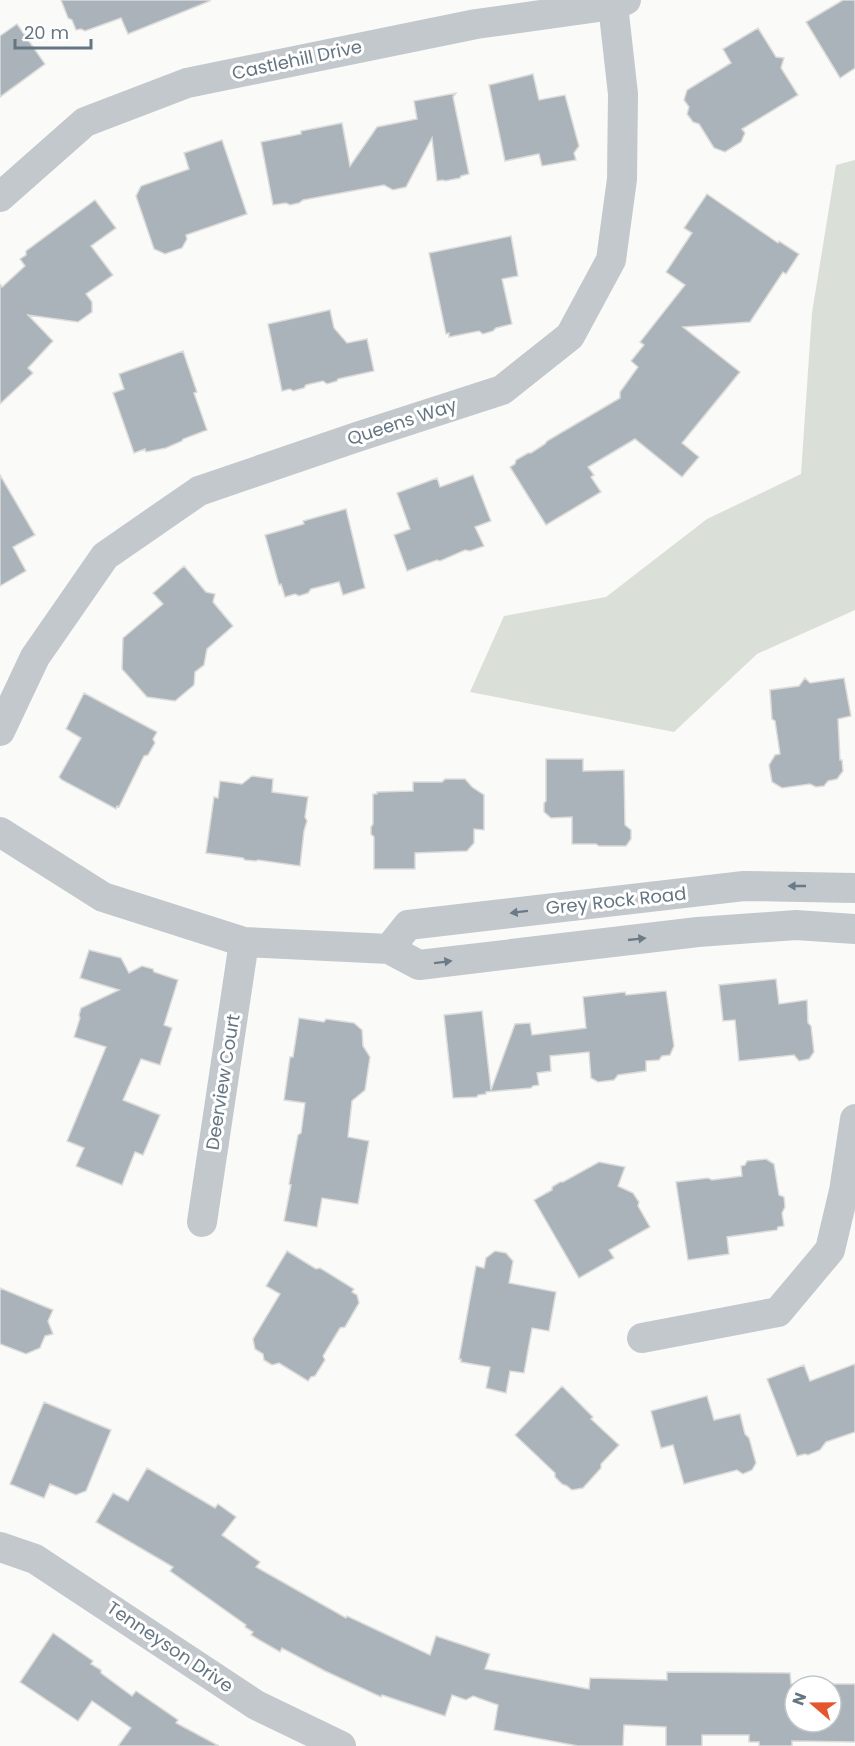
<svg xmlns="http://www.w3.org/2000/svg" width="855" height="1746" viewBox="0 0 855 1746" font-family="Poppins,sans-serif">
<style>
.grass{fill:#dadfd7}
.building{fill:#aab3b9;stroke:#dcdcda;stroke-width:1.5;fill-rule:evenodd}
.lines{fill:none;stroke-linecap:round;stroke-linejoin:round}
.minor{stroke:#c3c8cc;stroke-width:30}
.oneway{fill:#6a7a87}
.labels{text-anchor:middle;stroke-width:6;stroke-linejoin:round;paint-order:stroke}
.street-label{font-size:18px;fill:#657683;stroke:#fff}
</style>
<rect width="100%" height="100%" fill="#fafaf8"/>
<path class="grass" d="M855,160V610L757,654L674,732L470,692L504,616L606,597L707,519L801,474L812,313L836,165Z"/>
<path class="building" d="M61,0H210V1L128,34L121,18L85,31L81,29L76,30L72,20L68,18Z
M843,0H855V68L840,78L806,22Z
M17,24L45,64L0,97V36Z
M758,28L776,57L784,58L781,68L798,95L742,129L745,133L741,142L725,152L714,148L699,124L693,122L687,114L689,107L684,100L687,90L731,63L723,49Z
M533,74L539,100L565,95L579,146L574,153L576,160L542,166L539,154L505,161L489,85Z
M456,93L453,97L469,174L461,176L460,178L445,181L443,180L437,181L432,138L406,187L393,190L384,185L303,200L299,203L290,205L286,203L273,205L261,142L301,134V131L342,123L350,166L377,127L417,119L414,101Z
M222,140L247,214L186,235L187,239L182,248L165,254L154,249L136,196L141,186L189,169L184,153Z
M707,194L778,243L779,241L799,254L786,274L783,272L750,322L683,327L740,372L682,443L699,457L682,477L635,439L588,467L594,475L591,477L601,492L546,525L510,467L515,464L516,460L528,453H531L545,444L547,441L620,398V392L638,367L631,361L644,345L640,342L685,285L666,272L692,233L684,228Z
M95,200L116,228L91,246L113,275L86,294L92,302V312L78,322L28,315L53,341L28,368L33,373L0,404V284L2,287L25,266L20,259L26,255V251Z
M511,236L518,276L502,279L512,324L496,328L493,331L483,334L479,331L449,337V333L446,334L429,253Z
M330,310L334,328L347,343L367,339L374,371L338,379L337,381L327,384L323,381L306,385L304,388L293,391L290,389L282,391L268,324Z
M183,351L197,392L194,393L207,430L183,439L182,441L166,448L146,452L145,449L134,453L113,393L124,389L119,374Z
M0,475L35,535L13,547L26,571L0,586Z
M473,475L491,521L475,527L484,546L470,551L465,550L440,561L437,560L407,571L394,535L410,529L397,493L437,478L440,487Z
M346,509L365,588L343,595L339,582L311,589L308,593L299,596L295,594L285,597L281,584L279,585L265,535L304,524L303,521Z
M184,566L206,592L215,594L213,602L233,626L207,649L204,665L195,672L194,685L175,701L147,697L122,669L123,638L163,604L153,593Z
M805,678L810,683L844,678L851,716L838,719L840,760H842L843,771L837,779L828,781L824,786L816,787L810,784L782,788L772,782L769,765L775,755L780,754L775,721L772,719L770,690L799,686Z
M84,693L157,732L153,739L155,743L148,755L144,756L119,807L117,806L116,809L62,780L59,777L81,738L66,729Z
M546,759H583V771L624,770L625,825L631,830V839L626,846H599L596,844H572V817L551,818L544,812V803L546,801Z
M252,776L273,779L272,792L308,797L305,817L307,821L304,831L300,866L258,860L256,861L245,860L243,858L206,853L214,797L218,798L220,781L242,784Z
M445,779H465L472,787L484,795V830L474,829V843L467,851L415,853V869H374V837L371,834V827L373,824V794H377V792L413,791V782H442Z
M89,950L121,958L129,973L142,966L153,969L154,972L178,980L164,1025L172,1028L160,1065L141,1059L123,1100L160,1115L143,1155L135,1152L122,1185L76,1166L84,1148L67,1141L106,1047L74,1037L80,1018L79,1015L81,1008L119,990L80,978Z
M776,979L779,1004L807,1000L808,1023L811,1026L814,1052L809,1059L799,1061L794,1055L739,1061L735,1020L723,1021L719,985Z
M666,991L674,1046L670,1055L662,1056L659,1060L646,1061V1071L618,1075L614,1080L598,1082L591,1078L589,1052L550,1056L551,1071L537,1073L539,1085L533,1086L531,1088L486,1092V1094L478,1095L477,1097L453,1098L444,1015L482,1011L491,1090L515,1024L530,1023L532,1035L586,1028L583,997L625,992L626,995Z
M299,1018L324,1022L326,1019L354,1023L362,1030L363,1046L370,1057L365,1090L352,1101L348,1137L369,1141L358,1204L322,1198L317,1227L284,1221L291,1185L289,1184L298,1135L301,1133L305,1103L284,1100L290,1057H293Z
M766,1159L774,1164L779,1195L784,1197L785,1207L782,1213L784,1226L778,1227L777,1230L727,1237L729,1254L688,1260L676,1182L708,1178L712,1180L742,1176L741,1166L745,1165L747,1161Z
M599,1162L625,1167L618,1186L633,1193L639,1202L638,1206L650,1227L609,1250L614,1258L579,1278L534,1200L552,1190V1187L560,1182H563Z
M287,1251L316,1269L320,1268L354,1289L352,1292L357,1295L359,1303L345,1327L340,1328L323,1356L325,1360L315,1376L311,1377L308,1381L279,1363L272,1365L264,1360L263,1354L255,1349L253,1339L280,1294L266,1286Z
M495,1251L506,1253L513,1261L509,1283L556,1292L549,1331L532,1328L524,1373L510,1371L506,1393L486,1388L490,1367L461,1362V1359H459L476,1266L484,1268L486,1258Z
M0,1288L53,1310L48,1321L53,1334L45,1336L40,1348L26,1354L0,1344Z
M855,1364V1432L826,1442L820,1450L808,1455L805,1454L797,1456L767,1379L804,1365L810,1381Z
M562,1386L593,1417L591,1419L619,1445L601,1464V1468L583,1488L572,1490L567,1486L562,1484L555,1477V1473L515,1435Z
M707,1396L714,1420L740,1414L745,1434L749,1438L756,1463L752,1470L743,1474L737,1470L684,1484L673,1445L661,1448L651,1411Z
M44,1402L111,1430L86,1491L76,1495L50,1484L44,1498L10,1484Z
M147,1468L215,1508L218,1504L236,1517L222,1535L260,1562L256,1567L346,1618L347,1616L430,1655L436,1636L490,1654L485,1669L589,1689L590,1678L667,1680V1672L790,1673L791,1684H855V1742L792,1741V1746H759V1742H749V1735H702V1746H666V1727L624,1725L623,1746H578L494,1730L498,1705L473,1696L466,1700L452,1695L445,1716L382,1695L381,1697L325,1671L282,1648L280,1652L251,1635L253,1632L245,1627L246,1625L170,1571L173,1567L96,1522L113,1493L128,1501ZM795,1686H831V1722H795Z
M53,1633L93,1661L91,1664L101,1670V1673L132,1696L136,1691L178,1720L176,1723L219,1746H118L131,1728L92,1701L78,1721L20,1682Z"/>
<g class="lines">
<path class="minor" d="M0,197L85,122L187,83L476,24L613,5L626,0
M0,731L35,657L105,556L199,491L357,437L502,390L570,336L611,260L622,179L623,94L613,5
M0,832L103,897L244,942L389,949L419,965L698,932L796,925L855,929
M389,949L408,925L744,886L855,888
M202,1222L244,942
M642,1338L778,1312L830,1250L844,1191L855,1119
M0,1547L35,1559L256,1705L341,1746"/>
</g>
<defs><path id="oneway-solid" d="M-6-.8H1V-3.2L6.5 0L1 3.2V.8H-6Z" transform="scale(1.5)"/></defs>
<g class="oneway">
<use href="#oneway-solid" transform="translate(797 886) rotate(-180)"/>
<use href="#oneway-solid" transform="translate(519 912) rotate(173)"/>
<use href="#oneway-solid" transform="translate(637 939) rotate(-6)"/>
<use href="#oneway-solid" transform="translate(443 962) rotate(-7)"/>
</g>
<g class="labels">
<g class="street-label">
<text transform="translate(297 60) rotate(-12)" y="6">Castlehill Drive</text>
<text transform="translate(402 422) rotate(-18)" y="6">Queens Way</text>
<text transform="translate(616 901) rotate(-6)" y="6">Grey Rock Road</text>
<text transform="translate(223 1082) rotate(-81)" y="6">Deerview Court</text>
<text transform="translate(170 1647) rotate(34)" y="6">Tenneyson Drive</text>
</g>
</g>
<g transform="translate(813 1704) rotate(290)"><circle r="28" fill="#ffffff" stroke="#c1c8cd" stroke-width="1.5"/>
<path d="M0-4.5L10 22L0 15L-10 22Z" fill="#e4572e"/>
<text y="-9" font-size="16" font-weight="bold" text-anchor="middle" fill="#657683">N</text>
</g>
<path d="M15 39v9h76v-9" fill="none" stroke="#657683" stroke-width="3"/>
<text x="24" y="39" font-size="18" fill="#657683" stroke="#ffffff" stroke-width="4.5" paint-order="stroke">20 m</text>
</svg>
